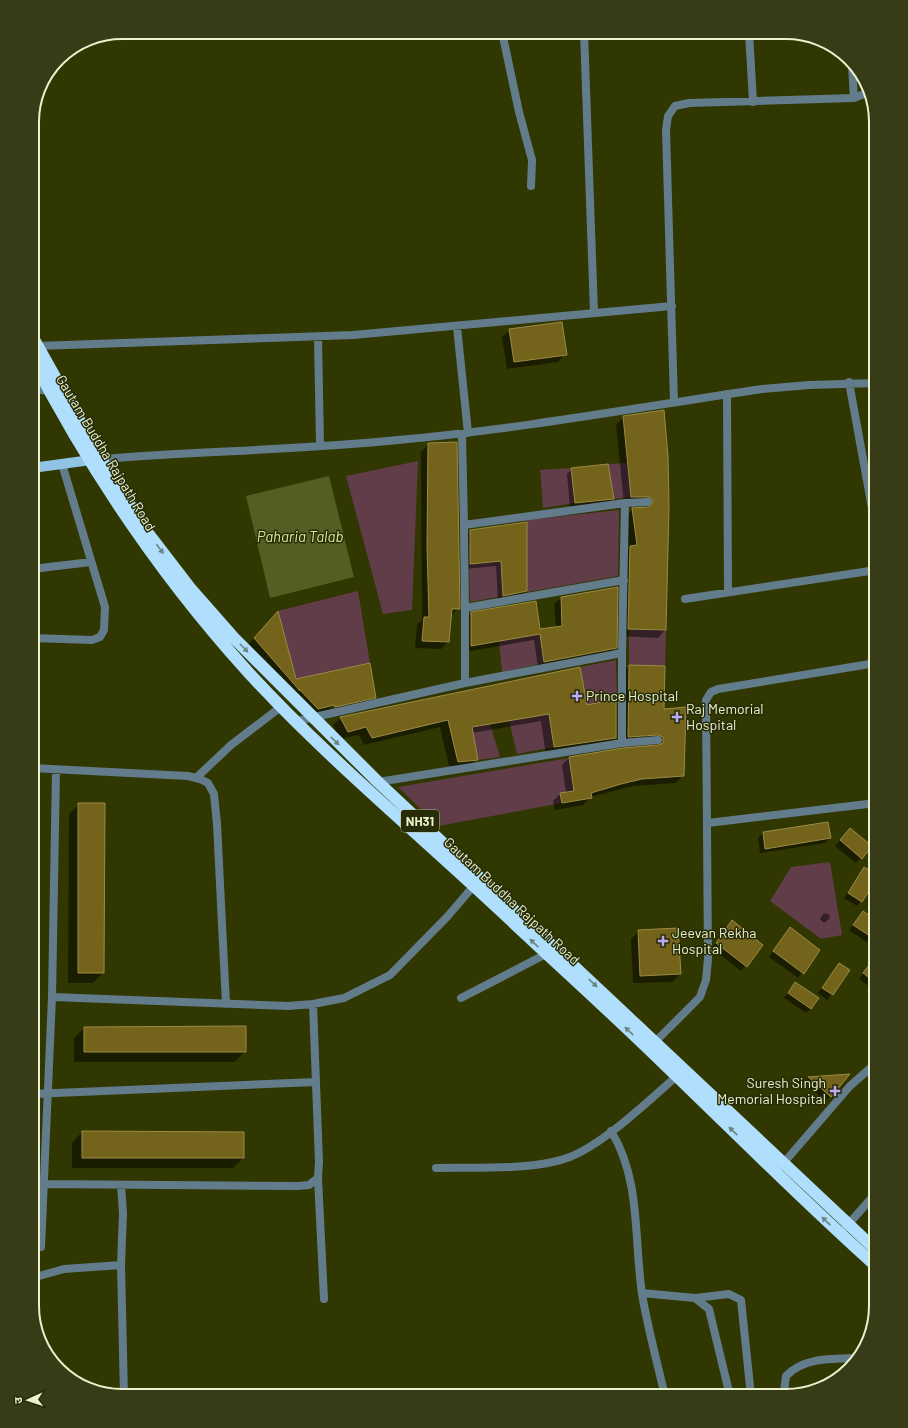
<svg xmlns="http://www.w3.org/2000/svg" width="908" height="1428" viewBox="0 0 908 1428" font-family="Barlow,'Noto Sans Devanagari',sans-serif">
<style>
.green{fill:#603d49}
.water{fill:#545d22}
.shadow{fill:#0007;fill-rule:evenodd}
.building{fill:#74631a;stroke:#9c8b46}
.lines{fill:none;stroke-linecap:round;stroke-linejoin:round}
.street{stroke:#637c8b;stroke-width:8}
.primary{stroke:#91c4e4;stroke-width:10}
.highway{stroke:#afdffd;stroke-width:12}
.oneway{fill:#6b8682}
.poi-dot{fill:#bea9f5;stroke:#272c07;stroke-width:1.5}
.labels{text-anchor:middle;stroke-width:3;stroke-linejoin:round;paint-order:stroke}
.shield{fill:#272c07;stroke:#b0b692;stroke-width:1}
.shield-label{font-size:13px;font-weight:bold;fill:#eaf1ce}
.street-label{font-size:14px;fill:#eaf1ce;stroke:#272c07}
.poi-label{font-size:14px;fill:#eaf1ce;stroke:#272c07;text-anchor:start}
.water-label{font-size:15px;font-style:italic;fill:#dcea93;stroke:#272c07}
.rim{fill:none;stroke:#eaf1ce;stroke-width:2}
</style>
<rect width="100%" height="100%" fill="#313700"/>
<path class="green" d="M418,461L412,610L383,614L346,476Z
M627,463L631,497L614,499L608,464Z
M571,468L575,503L543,508L540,470Z
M619,510L618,576L527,592V520Z
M501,561L503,596L470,602L469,564Z
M358,591L370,663L296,679L278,611Z
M629,629L666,630L665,666L629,665Z
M540,634L544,663L502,672L499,641Z
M616,660L617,699L587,705L580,667Z
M549,714L554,747L517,754L509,721Z
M490,724L500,757L478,760L471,727Z
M569,758L574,791L560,793L562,803L438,826L398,787Z
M830,862L842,935L821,939L770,901L791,867Z"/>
<path class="water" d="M329,476L354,577L270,598L246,496Z"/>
<path class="shadow" d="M510,330L565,354L558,362L507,369L502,337Z
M624,417L668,506L665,630L658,638L621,636L623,555L629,548L625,517L633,509H646L645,506L624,504L616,425Z
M429,444L458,608L451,616L448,642L441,649L415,648L417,625L422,620L421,452Z
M572,469L613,499L608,503L570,508L567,474Z
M526,523V591L520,597L498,601L496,566L465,569L464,537L470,531Z
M561,598L616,647L609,654L538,668L534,640L465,652V620L472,613L539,630L556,628L554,604Z
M277,613L296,680L375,697L367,705L310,716L247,646ZM367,698V700L331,709L330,707Z
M629,666L663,710L683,775L676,783L634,786L613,791L591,797L583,805L555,810L553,801L560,794L566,793L562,765L569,758L656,747V745L650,742L620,744L622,673Z
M586,707L616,738L608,746L546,755L541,721L472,733L477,759L469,767L450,770L440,727L364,745L359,735L340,739L333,725L341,718Z
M79,804L103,973L93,983H68L69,814Z
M850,829L861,858L856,863L835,846Z
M763,833L830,838L825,843L760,853L758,838Z
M864,868L861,901L857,906L844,898Z
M863,912L876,921V941L871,945L849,930Z
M824,913L830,915L829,919L824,923L820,919Z
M728,926L762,945L741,971L712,948Z
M790,929L819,950L798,978L769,957Z
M639,931L680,974L672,982L633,983L631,939Z
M876,956V982L871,988L859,979Z
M839,964L849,971L827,1000L818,993Z
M796,983L811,1009L806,1013L784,998Z
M84,1028L245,1051L235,1062H74V1038Z
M848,1076L826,1101L804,1083L808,1078Z
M82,1132L243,1158L233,1168H72V1143Z"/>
<path class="building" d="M562,322L567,355L514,362L509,329Z
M664,410L668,456L669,506L666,630L628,629L630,546L637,545L632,508L649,507L653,502L652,499L648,497H631L623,416Z
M457,442L460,609H452L449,642L422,641L424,617H429L427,546L428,443Z
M608,464L614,499L575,503L571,468Z
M527,522V591L503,596L501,561L470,564V530Z
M618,587L617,648L544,662L540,634L471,646V612L536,601L540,629L562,626L561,597Z
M278,611L296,679L370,663L376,698L335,707L334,705L318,709L299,689L300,691L254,638Z
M629,665L665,666L664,709L686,707L684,776L642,779L621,784L591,793L592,798L562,803L560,793L574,791L569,757L623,748L658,745L663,743V737L658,735L628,737Z
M580,667L587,705L616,699V738L554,747L549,714L472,727L478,760L458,762L448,720L372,738L366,727L348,732L340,717Z
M78,803H105L104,973H78Z
M828,822L831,838L765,849L763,832Z
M850,828L872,846L862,859L840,840Z
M864,867L876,874V880L862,902L848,893Z
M863,911L876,920V940L853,925Z
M732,920L763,945L747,967L716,943Z
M790,927L820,950L804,974L773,951Z
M678,928L681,974L640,976L638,930Z
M876,956V983L863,973Z
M839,963L850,970L833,995L822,988Z
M795,982L819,998L811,1009L788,993Z
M246,1026V1052H84V1027Z
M850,1074L831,1097L808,1077Z
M82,1131L244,1132V1158H82Z"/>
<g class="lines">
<path class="street" d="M502,32L519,112L532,160L531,186
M584,32L594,313
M749,32L753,102
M852,66L854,98
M457,327L468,433
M318,337L320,445
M37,346L353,335L672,306
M849,382L876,530
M32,389L50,391
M727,394L728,592
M674,402L666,130L668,116L675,106L689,103L854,98L869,92
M101,459C200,451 300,450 398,440C520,429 641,407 762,389L809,385L876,383
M625,503L648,502
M464,525L465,608L624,580
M32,569L91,562
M685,599L876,570
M465,608V683
M32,638L92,640L100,637L104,630L105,607L62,464
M297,721L465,683L622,653L625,503L464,525L462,434
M622,743L658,740
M32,768L188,776L200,779L208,783L214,794L217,824L226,1004
M196,778L231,745L282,706
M378,782L622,743V653
M708,823L876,803
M52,997L288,1006L313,1004L344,998L390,975L447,917L477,882
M461,998L546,954
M652,1045L700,997L706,980L708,959L706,700L711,692L718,689L876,663
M32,1094L316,1082
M611,1131C641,1179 634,1240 642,1294C648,1329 657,1362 665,1396
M781,1166L850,1086L876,1063
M436,1168C475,1167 534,1171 570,1157C605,1143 648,1101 677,1076
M318,1178L324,1299
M44,1184L298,1186L309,1185L318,1178L319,1162L313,1004
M121,1185L123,1213L121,1265L124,1396
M846,1227L876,1193
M41,1247L52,997L56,770
M32,1278L64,1269L121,1265
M642,1293L695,1298L709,1309L730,1396
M695,1298L729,1294L741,1300L751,1396
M777,1396L784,1392L786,1376C804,1357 832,1359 857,1358"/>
<path class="primary" d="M32,468L91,460"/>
<path class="highway" d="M32,336L101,459L147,532L190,588L234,638L378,782L876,1250
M32,358C91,472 162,577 248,672C327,758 418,833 503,913C556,963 611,1012 663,1063C734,1131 803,1201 876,1266"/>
</g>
<defs><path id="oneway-solid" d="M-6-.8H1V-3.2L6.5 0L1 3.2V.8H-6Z"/></defs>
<g class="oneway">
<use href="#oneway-solid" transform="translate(160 549) rotate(53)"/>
<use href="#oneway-solid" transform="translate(244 648) rotate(46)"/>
<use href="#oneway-solid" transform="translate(335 741) rotate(44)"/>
<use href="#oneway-solid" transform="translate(534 943) rotate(-136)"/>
<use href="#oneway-solid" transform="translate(593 983) rotate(43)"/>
<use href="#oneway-solid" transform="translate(629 1031) rotate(-137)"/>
<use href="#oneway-solid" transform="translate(733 1131) rotate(-136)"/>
<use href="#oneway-solid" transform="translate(826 1221) rotate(-137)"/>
</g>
<g class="poi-dot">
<path d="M575 690h4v4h4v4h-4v4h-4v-4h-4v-4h4z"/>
<path d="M675 711h4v4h4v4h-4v4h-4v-4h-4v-4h4z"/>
<path d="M661 935h4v4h4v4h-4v4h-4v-4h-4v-4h4z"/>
<path d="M833 1085h4v4h4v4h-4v4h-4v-4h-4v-4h4z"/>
</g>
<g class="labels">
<rect class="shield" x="401" y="810" width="38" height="22" rx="3"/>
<g class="shield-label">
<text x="420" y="826">NH31</text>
</g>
<g class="street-label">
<text transform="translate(106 453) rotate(59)" y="5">Gautam Buddha Rajpath Road</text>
<text transform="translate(512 901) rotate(43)" y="5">Gautam Buddha Rajpath Road</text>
</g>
<g class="poi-label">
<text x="586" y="701">Prince Hospital</text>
<text x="686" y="714">Raj Memorial<tspan x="686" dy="16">Hospital</tspan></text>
<text x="672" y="938">Jeevan Rekha<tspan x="672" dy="16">Hospital</tspan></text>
<text x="826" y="1088" text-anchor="end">Suresh Singh<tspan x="826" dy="16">Memorial Hospital</tspan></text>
</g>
<g class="water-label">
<text x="300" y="542">Paharia Talab</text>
</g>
</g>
<path d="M0 0H908V1428H0ZM122 39H786A83 83 0 0 1 869 122V1306A83 83 0 0 1 786 1389H122A83 83 0 0 1 39 1306V122A83 83 0 0 1 122 39Z" fill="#373c17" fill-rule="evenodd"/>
<path class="rim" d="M122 39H786A83 83 0 0 1 869 122V1306A83 83 0 0 1 786 1389H122A83 83 0 0 1 39 1306V122A83 83 0 0 1 122 39Z"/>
<g transform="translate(28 1400) rotate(267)" stroke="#272c07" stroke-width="3" paint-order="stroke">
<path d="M0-3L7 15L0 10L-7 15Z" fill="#eaf1ce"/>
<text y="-6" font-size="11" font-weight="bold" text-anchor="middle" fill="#eaf1ce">उ</text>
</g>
</svg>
